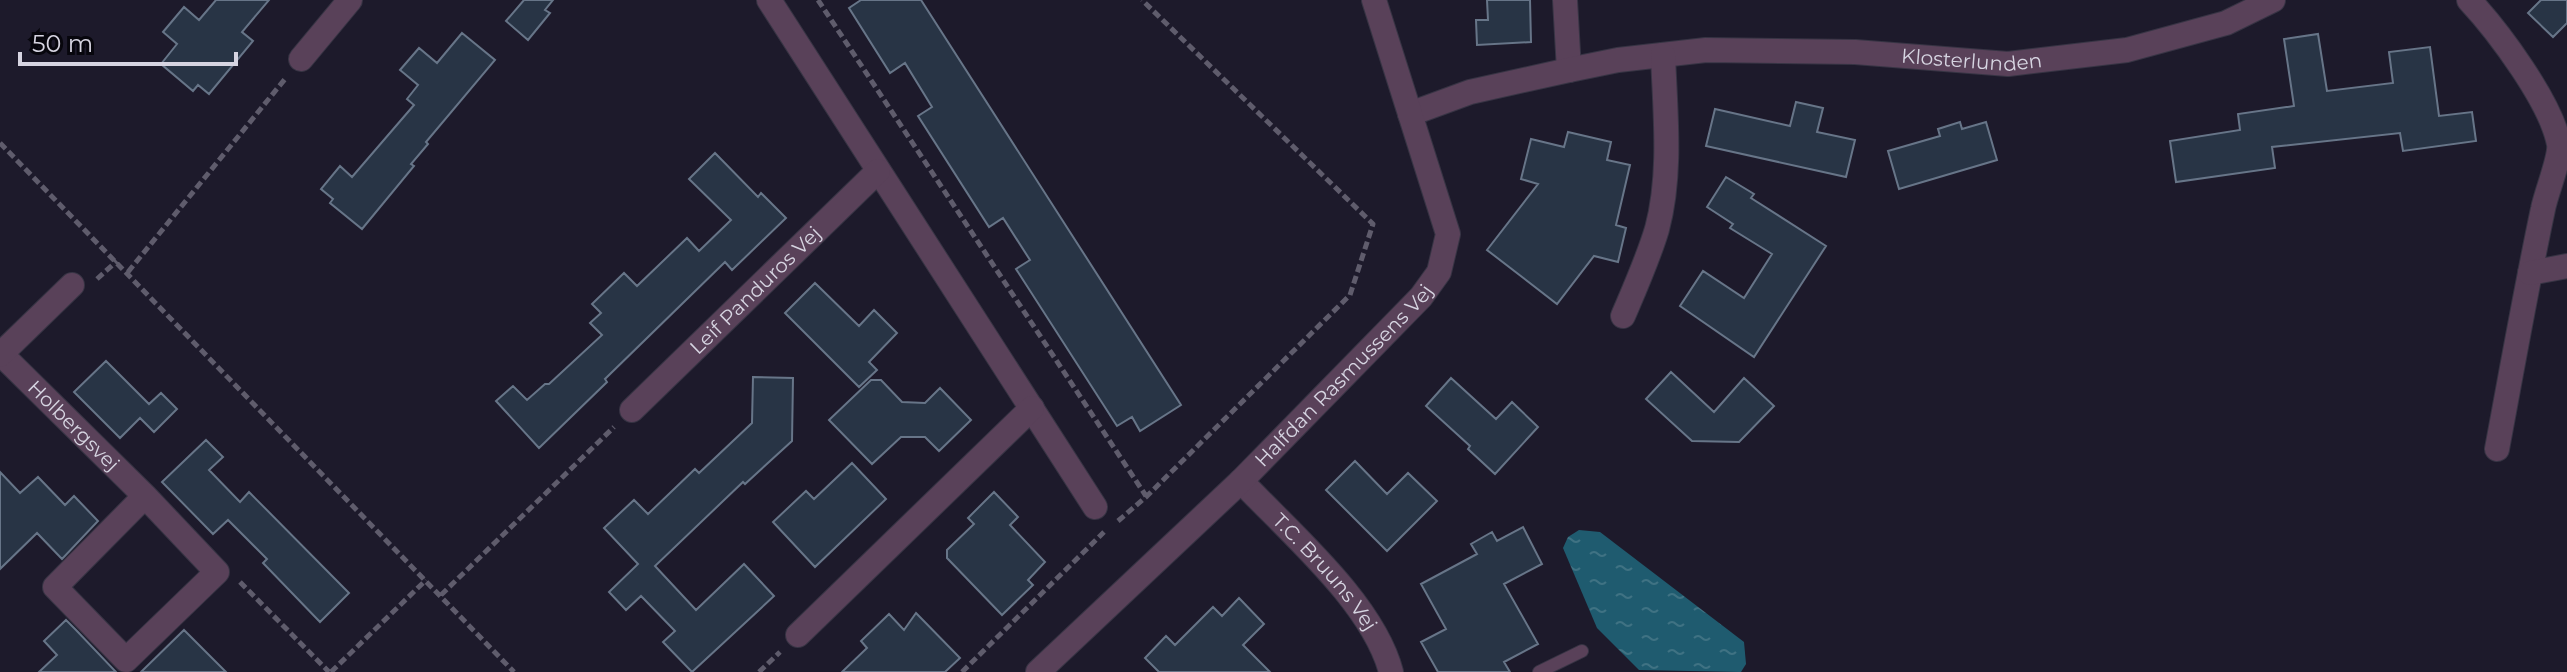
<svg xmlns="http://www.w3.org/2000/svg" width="2567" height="672" viewBox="0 0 2567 672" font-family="Montserrat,sans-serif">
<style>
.water{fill:url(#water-ripples)}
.building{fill:#283445;stroke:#677588;stroke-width:2}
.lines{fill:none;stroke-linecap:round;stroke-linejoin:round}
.lane-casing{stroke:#373444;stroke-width:14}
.street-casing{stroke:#373444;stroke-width:26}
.path{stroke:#5f5c6c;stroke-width:5;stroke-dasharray:8 4;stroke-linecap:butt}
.lane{stroke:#594159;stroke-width:12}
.street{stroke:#594159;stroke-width:24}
.labels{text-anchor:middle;stroke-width:7;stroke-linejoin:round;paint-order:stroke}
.street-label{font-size:20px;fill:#d6d4e1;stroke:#07060d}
</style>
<defs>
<pattern id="water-ripples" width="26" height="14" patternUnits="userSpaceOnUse" patternTransform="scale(2)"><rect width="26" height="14" fill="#1f5b6f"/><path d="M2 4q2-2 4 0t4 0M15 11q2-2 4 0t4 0" fill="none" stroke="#3f7283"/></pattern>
</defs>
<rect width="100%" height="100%" fill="#1d1a2b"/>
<path class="water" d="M1579,530L1600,532L1744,642L1746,664L1741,672L1639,670L1597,628L1563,548L1568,537Z"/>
<path class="building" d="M216,0H269L242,32L253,41L209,94L198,85L193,91L161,64L177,44L163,32L184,7L199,20Z
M524,0H553L545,10L550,13L528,40L506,21Z
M861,0H921L1181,405L1140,431L1132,417L1117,426L1016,269L1030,260L1003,218L989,227L918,116L932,107L905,63L890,73L849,8Z
M1487,0H1530L1531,42L1477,45L1476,20H1488Z
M2541,0H2567V23L2553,37L2528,13Z
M462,33L495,60L426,142L428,144L411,164L414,166L362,229L330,203L333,199L321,189L340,166L352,177L414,105L407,99L418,85L400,70L419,48L437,63Z
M2318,34L2327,91L2393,83L2389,52L2430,47L2439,116L2472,112L2476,141L2403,151L2400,133L2272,147L2275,168L2176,182L2170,141L2240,130L2238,114L2294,106L2284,39Z
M1796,102L1823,108L1817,132L1855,140L1846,177L1706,146L1715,109L1790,126Z
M1960,122L1962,129L1986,122L1997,160L1899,189L1888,151L1940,136L1938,129Z
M1568,132L1611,142L1607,160L1630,165L1616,225L1626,228L1618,262L1594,256L1557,304L1487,250L1538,184L1521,179L1531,139L1564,147Z
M715,153L758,197L761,193L786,218L732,270L725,262L605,379L607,382L539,448L496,401L513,386L527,400L545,384H549L602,335L590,323L601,313L592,304L624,273L637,286L687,238L699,251L731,220L689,179Z
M1726,177L1754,194L1751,198L1826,246L1754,357L1680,306L1703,271L1744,298L1772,254L1730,228L1733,224L1707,207Z
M815,283L859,326L874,310L897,333L869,362L877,370L859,387L785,313Z
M106,361L149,404L161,393L177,409L154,432L140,418L120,438L74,392Z
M1671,372L1714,412L1744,378L1774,406L1739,442L1692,441L1646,399Z
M753,377L793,378L792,441L745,484L743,482L655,566L696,610L744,564L774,596L692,672L663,642L675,631L641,596L626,610L609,592L638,564L604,528L634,500L648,514L695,469L699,473L752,423Z
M1451,378L1496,419L1512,402L1538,427L1495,474L1468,449L1470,446L1426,406Z
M871,380H881L902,402L925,403L940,388L971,420L939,451L925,437H901L872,464L829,420Z
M206,440L223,457L209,470L240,502L249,492L349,593L320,622L263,563L267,559L228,520L213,534L162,482Z
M1355,461L1387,494L1408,473L1437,501L1387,551L1326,490Z
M852,463L886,499L815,567L773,522L806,491L814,499Z
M0,472L20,493L38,477L65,505L74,496L98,521L62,559L37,533L0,569Z
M994,492L1018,517L1010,525L1045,562L1028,580L1033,585L1002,615L947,558V550L974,524L968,518Z
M1523,527L1542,564L1504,584L1538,644L1504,662L1510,672H1438L1421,642L1446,629L1421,584L1477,554L1471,544L1492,532L1497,541Z
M1239,598L1264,624L1243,645L1270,672H1159L1145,658L1166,636L1175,645L1213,607L1222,616Z
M916,613L960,658L945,672H842L867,648L861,641L889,614L904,630Z
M66,620L76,630L116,672H39L57,655L44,641Z
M184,630L226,672H141Z"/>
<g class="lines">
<defs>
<path id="lane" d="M1539,672L1582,651"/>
<g id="street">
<path d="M769,0L1095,507"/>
<path d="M1565,0L1569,70"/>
<path d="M2469,0C2498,31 2551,102 2559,144C2561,157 2546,193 2543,209C2526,289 2512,369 2497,449"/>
<path d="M301,59L350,0"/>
<path id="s1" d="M1410,114L1470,92L1569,70L1618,60L1706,50L1855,52L2008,64L2127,50L2226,23L2273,0"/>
<path d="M2530,273L2567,266"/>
<path d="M1623,316C1635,288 1648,259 1657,229C1672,173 1665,111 1663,55"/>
<path id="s2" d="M1,354L145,496L217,572L126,660L55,587L145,496"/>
<path d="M0,355L72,285"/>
<path id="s3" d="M632,410L878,171"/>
<path id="s4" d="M1241,481C1290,533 1373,603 1391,672"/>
<path d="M798,635L1032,408"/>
<path id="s5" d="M1038,672L1241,481L1421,297L1439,272L1448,234L1374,0"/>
</g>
</defs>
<use href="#lane" class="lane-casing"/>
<use href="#street" class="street-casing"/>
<path class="path" d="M818,0L1146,496
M0,143L514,672
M128,272L285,79
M97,279L117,261
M1118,521L1147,496L1350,295L1373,224L1142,0
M240,582L329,672
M441,595L614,427
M331,672L426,580
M759,672L780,652
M962,672L1104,532"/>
<use href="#lane" class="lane"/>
<use href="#street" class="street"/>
</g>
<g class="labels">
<g class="street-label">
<text dy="7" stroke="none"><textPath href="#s1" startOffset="570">Klosterlunden</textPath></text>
<text dy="7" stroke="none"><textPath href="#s3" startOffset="172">Leif Panduros Vej</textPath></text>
<text dy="7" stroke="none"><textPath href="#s5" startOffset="426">Halfdan Rasmussens Vej</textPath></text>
<text dy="7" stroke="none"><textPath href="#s2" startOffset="102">Holbergsvej</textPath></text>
<text dy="7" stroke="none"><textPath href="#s4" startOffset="124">T.C. Bruuns Vej</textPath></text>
</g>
</g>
<path d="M20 52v12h216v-12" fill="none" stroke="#d6d4e1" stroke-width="4"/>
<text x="32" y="52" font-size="24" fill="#d6d4e1" stroke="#07060d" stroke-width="6" paint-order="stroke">50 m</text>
</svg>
